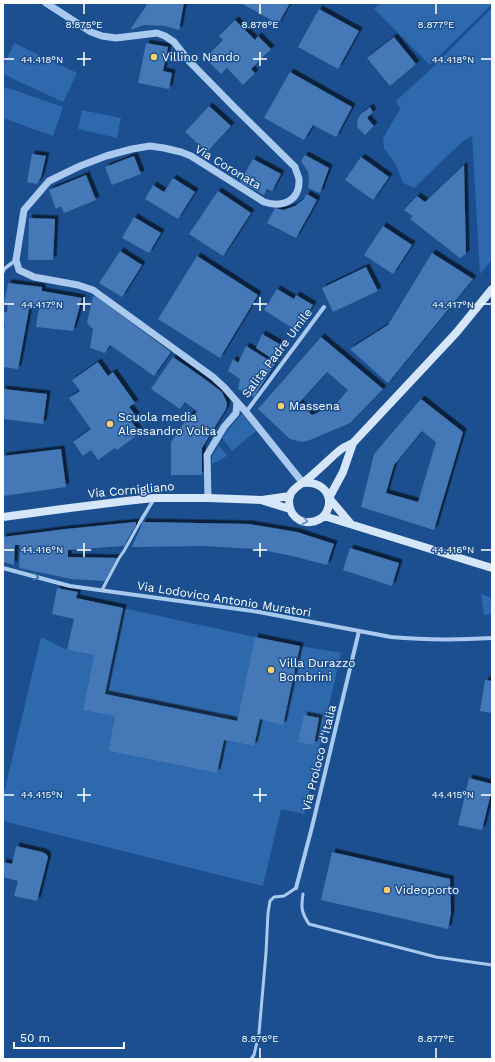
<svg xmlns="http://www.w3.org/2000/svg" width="495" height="1062" viewBox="0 0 495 1062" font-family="'Work Sans',sans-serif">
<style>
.green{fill:#2e69ad}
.building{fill:#4478b7;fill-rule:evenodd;filter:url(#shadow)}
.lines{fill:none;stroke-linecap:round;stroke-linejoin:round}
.service{stroke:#a9c9ee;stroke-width:3}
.pedestrian{stroke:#a9c9ee;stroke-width:3.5}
.minor{stroke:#a9c9ee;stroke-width:4}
.tertiary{stroke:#a9c9ee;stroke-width:7}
.secondary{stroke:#d6e6fa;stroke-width:8}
.oneway{stroke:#668bba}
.oneway2{stroke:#4674ac}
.ticks{fill:none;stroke:#fff;stroke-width:1.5}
.poi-dot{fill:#ffd166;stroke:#1b4f8f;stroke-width:1.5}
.labels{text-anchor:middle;stroke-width:3;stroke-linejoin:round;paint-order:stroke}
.poi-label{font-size:12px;fill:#fff;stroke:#1b4f8f;text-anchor:start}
.street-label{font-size:12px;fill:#fff;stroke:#1b4f8f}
.ticks-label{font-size:10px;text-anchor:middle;fill:#fff;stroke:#1b4f8f;stroke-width:3;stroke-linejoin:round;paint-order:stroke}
</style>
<defs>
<filter id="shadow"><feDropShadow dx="3.5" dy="-3.5" stdDeviation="0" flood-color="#0009"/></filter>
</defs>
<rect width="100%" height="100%" fill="#1b4f8f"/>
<path class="green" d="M380,3H492V4L430,65L374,9Z
M492,8V260L480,274L472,136L464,140L414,188L403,183L396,165L384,148L383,138L400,109L396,101L432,68Z
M14,43L77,73L63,102L3,74V67Z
M5,87L63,107L53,136L3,118V93Z
M82,110L121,118L117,138L78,129Z
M242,414L256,431L232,451L222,438L228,430Z
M219,445L227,456L212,464V456Z
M481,594L492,598V614L484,615Z
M123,608L255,637L237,721L105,694Z
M41,637L67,650L94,655L83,709L115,716L108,751L217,773L224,740L254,746L260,719L300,646L341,653L304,814L281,809L263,886L3,821V797Z"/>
<path class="building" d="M148,3H184L179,30L165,26L144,25L130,30Z
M241,3H290L278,24Z
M319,9L359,31L338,69L298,47Z
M235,20L255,40L258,36L271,49L251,69L255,73L243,85L227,68L221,74L205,58L223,40L219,36Z
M394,37L416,64L390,86L367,58Z
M146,43L168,47L163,71L172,73L169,89L138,83Z
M290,72L352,107L336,137L313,125L304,140L264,118Z
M209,106L231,126L207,152L185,132Z
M370,107L373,112L367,118L374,126L365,135L357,127L358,118L361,114Z
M32,154L46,156L41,177L37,184L27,182Z
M305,155L329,168L320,193L308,188L309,179L308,172L301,161Z
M134,156L141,174L112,185L105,167Z
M361,157L389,177L373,200L345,180Z
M253,159L281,174L272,191L267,189L264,195L240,182Z
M464,165L466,254L460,258L410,219L413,216L404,210L417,196L425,202Z
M86,175L96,200L64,213L61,206L56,209L49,190Z
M173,178L195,192L178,219L145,199L153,185L164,192Z
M218,191L251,213L223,256L189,234Z
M307,194L317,200L296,238L267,223L275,208L283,210L295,206L303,200Z
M134,217L161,233L149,253L122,238Z
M29,218L55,219L53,260H28Z
M383,226L412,245L393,274L364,255Z
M120,251L142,265L122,297L99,283Z
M432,253L473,279L388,383L350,349L388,325Z
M197,256L258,295L220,358L158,319Z
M366,267L378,291L333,312L322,288Z
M8,283L42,287V291L82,298L73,331L36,327L39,306L30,304L18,369L3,367V334L5,325L3,324V317L4,312H7L8,303H4Z
M277,289L294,299L296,295L313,305L297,331L264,310Z
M93,296L97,297L171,352L154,376L110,345L105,353L90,348L93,329L87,323Z
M262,334L283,346L277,362L256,348Z
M321,337L383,389L350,423L310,440L302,442L290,439L258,409ZM327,372L348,390L335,405L312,415L299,403Z
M246,346L275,364L254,397L238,389L240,379L228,371L233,359L238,363Z
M173,357L202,377L222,392L227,403L226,409L202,448V475H171V442L190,414L194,416L197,411L185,402L180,409L151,389Z
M98,362L108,376L113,372L135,403L129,407L137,417L131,421L140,433L117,450L115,448L98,460L91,450L83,456L73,442L91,429L69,398L80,391L72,380Z
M3,389L47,394L43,424L3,419Z
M421,399L463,432L434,530L361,507L374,454ZM422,431L436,442L418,502L386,493L394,465Z
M61,449L66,487L3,496V456Z
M136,522V525L124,546L68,550V557L117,558L105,581L71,579L19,568L20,545H15L14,565L3,562V537L66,529Z
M143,522L249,524L297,532L334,544L327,565L292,556L258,549L204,546L132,547Z
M350,548L399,563L392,586L343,570Z
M57,588L78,592L76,598L123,608L105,694L237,721L255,637L300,646L283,725L260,719L254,746L224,740L217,773L108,751L115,716L83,710L94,655L67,650L74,619L52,614Z
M485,680L492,681V713L480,711Z
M304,715L319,718L314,745L298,742Z
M469,778L492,784V789L482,830L458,825Z
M16,846L42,852L46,854L48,857L37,901L14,896L18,881L3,877V862L12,864Z
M332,852L450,879L451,913L448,929L321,900Z"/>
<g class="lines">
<path class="service" d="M102,590L119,558L124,551L140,522
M303,894C301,907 301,912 309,924L436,957L492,965
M251,1059L254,1055L259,1033L266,953L268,913L270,901L274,897L284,896L296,888"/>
<path class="pedestrian" d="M3,272L4,269L16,260
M140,522L154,499"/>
<path class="minor" d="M246,412L324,307
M3,568L70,586L259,612L391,637C424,640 458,640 492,638
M296,888L312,827L359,631"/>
<path class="tertiary" d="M46,3L91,32L102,36L116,38L157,33L165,36L174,42L189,61L235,108L295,167C296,171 298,175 299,179C300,201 283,208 264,202L191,156L181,152L164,148L150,146L132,149L106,156L80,166L49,181L24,210L16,260L19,270L34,277L78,285L93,290L213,377L224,387L246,412L303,483
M208,498L207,455L224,427L236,413L237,402"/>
<path class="secondary" d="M303,483C337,480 336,520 310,522C303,523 296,519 292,513C289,507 288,499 291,493C295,487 300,485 305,481C317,472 328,460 340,450C344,447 349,445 353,443L456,333L492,289
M329,498L343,472L353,443
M329,498L351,524
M264,501L290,509
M324,516L492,568
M3,517L62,509L126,501L154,498H208L262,500L290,496"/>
</g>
<defs><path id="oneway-chevron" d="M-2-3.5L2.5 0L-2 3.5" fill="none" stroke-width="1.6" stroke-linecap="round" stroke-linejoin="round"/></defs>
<use class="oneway" href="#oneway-chevron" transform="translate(305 521) rotate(11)"/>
<use class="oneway2" href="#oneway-chevron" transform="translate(36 577) rotate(15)"/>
<path class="ticks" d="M84,4V14M260,4V14M436,4V14M84,52V66M260,52V66M4,59H14M77,59H91M253,59H267M481,59H491M84,297V311M260,297V311M4,304H14M77,304H91M253,304H267M481,304H491M84,543V557M260,543V557M4,550H14M77,550H91M253,550H267M481,550H491M84,788V802M260,788V802M4,795H14M77,795H91M253,795H267M481,795H491M260,1048V1058M436,1048V1058"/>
<g class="poi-dot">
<circle cx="154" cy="57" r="4"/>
<circle cx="281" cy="406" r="4"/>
<circle cx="110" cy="424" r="4"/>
<circle cx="271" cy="670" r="4"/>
<circle cx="387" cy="890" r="4"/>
</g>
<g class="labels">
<g class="poi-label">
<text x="162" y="61">Villino Nando</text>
<text x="289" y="410">Massena</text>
<text x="118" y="421">Scuola media<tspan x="118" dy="14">Alessandro Volta</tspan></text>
<text x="279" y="667">Villa Durazzo<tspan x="279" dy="14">Bombrini</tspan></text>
<text x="395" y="894">Videoporto</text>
</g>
<g class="street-label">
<text transform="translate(228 167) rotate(31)" y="4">Via Coronata</text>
<text transform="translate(277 353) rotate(-53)" y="4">Salita Padre Umile</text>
<text transform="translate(131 490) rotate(-5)" y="4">Via Cornigliano</text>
<text transform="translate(224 599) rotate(9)" y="4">Via Lodovico Antonio Muratori</text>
<text transform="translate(319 758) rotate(-76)" y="4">Via Proloco d'Italia</text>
</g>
</g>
<g class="ticks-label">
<text x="84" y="28">8.875°E</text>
<text x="260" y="28">8.876°E</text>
<text x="436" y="28">8.877°E</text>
<text x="42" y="63">44.418°N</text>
<text x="453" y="63">44.418°N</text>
<text x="42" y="308">44.417°N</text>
<text x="453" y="308">44.417°N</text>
<text x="42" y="553">44.416°N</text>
<text x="453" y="553">44.416°N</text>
<text x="42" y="798">44.415°N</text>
<text x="453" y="798">44.415°N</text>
<text x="260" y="1042">8.876°E</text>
<text x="436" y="1042">8.877°E</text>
</g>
<rect width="495" height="1062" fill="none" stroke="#ffffff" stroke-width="8"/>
<path d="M14 1042v6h110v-6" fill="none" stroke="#ffffff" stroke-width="2"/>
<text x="20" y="1042" font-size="12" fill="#ffffff" stroke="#1b4f8f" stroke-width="3" paint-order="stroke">50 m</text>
</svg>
